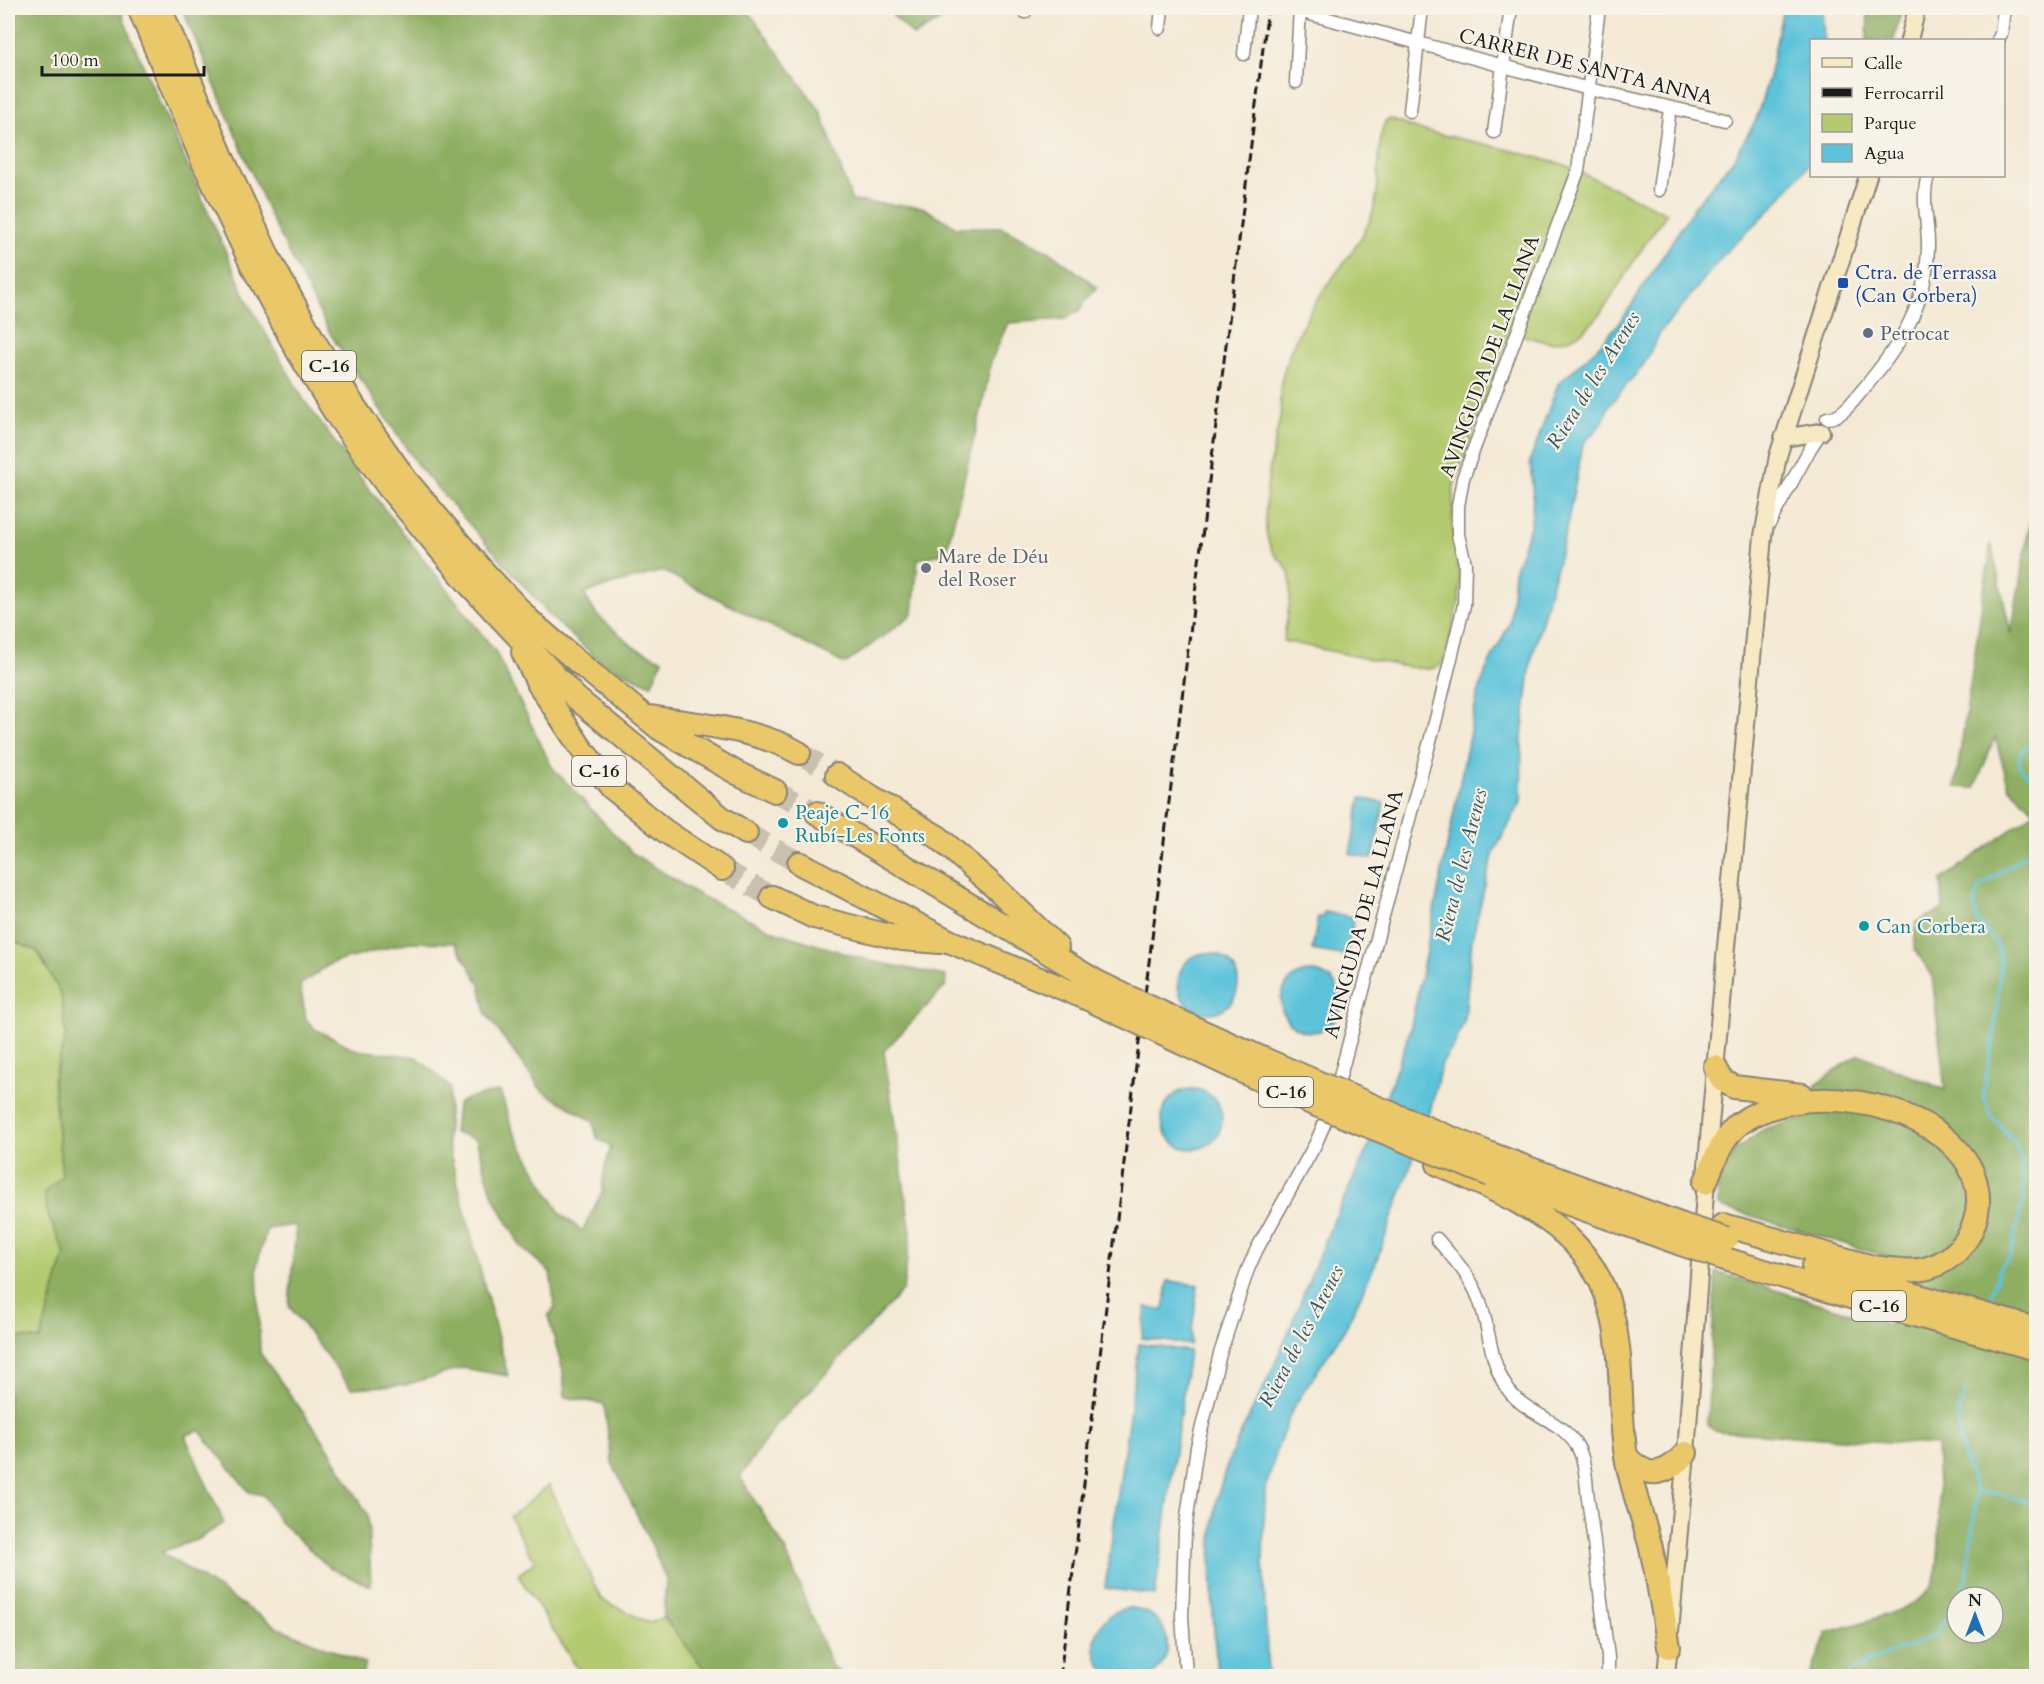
<svg xmlns="http://www.w3.org/2000/svg" width="2044" height="1684" viewBox="0 0 2044 1684" font-family="Cardo,serif">
<style>
.green{fill:#b3ca6f;stroke:#687346;stroke-width:1.5}
.forest{fill:#8eae62;stroke:#55653f;stroke-width:1.5;fill-rule:evenodd}
.water{fill:#5cc3da;stroke:#3c707b;stroke-width:1.5}
.lines{fill:none;stroke-linecap:round;stroke-linejoin:round}
.stream{stroke:#5cc3da;stroke-width:3}
.highway-tunnel{stroke:#c9c0b0;stroke-width:22;stroke-dasharray:22 11;stroke-linecap:butt}
.street-casing{stroke:#888278;stroke-width:15}
.secondary-casing{stroke:#888278;stroke-width:20}
.highway-casing{stroke:#888278;stroke-width:26}
.street{stroke:#fff;stroke-width:12}
.secondary{stroke:#f7e9c3;stroke-width:16}
.highway{stroke:#eac769;stroke-width:22}
.rail{stroke:#1c1c1c;stroke-width:3;stroke-dasharray:9 4.5;stroke-linecap:butt}
.highway-bridge-casing{stroke:#888278;stroke-width:26;stroke-linecap:butt}
.highway-bridge{stroke:#eac769;stroke-width:22}
.transit-dot{fill:#1a4fb4;stroke:#f7f3e8;stroke-width:2}
.service-dot{fill:#5c6f8a;stroke:#f7f3e8;stroke-width:2}
.worship-dot{fill:#6b7280;stroke:#f7f3e8;stroke-width:2}
.culture-dot{fill:#0f9aa8;stroke:#f7f3e8;stroke-width:2}
.labels{text-anchor:middle;stroke-width:4.5;stroke-linejoin:round;paint-order:stroke}
.shield{fill:#f7f3e8;stroke:#5e5c59;stroke-width:1.5}
.shield-label{font-size:18px;font-weight:bold;fill:#1c1c1c}
.street-label{font-size:20px;fill:#1c1c1c;stroke:#f7f3e8}
.transit-label{font-size:20px;fill:#164399;stroke:#f7f3e8;text-anchor:start}
.service-label{font-size:20px;fill:#4e5e75;stroke:#f7f3e8;text-anchor:start}
.worship-label{font-size:20px;fill:#5b616d;stroke:#f7f3e8;text-anchor:start}
.culture-label{font-size:20px;fill:#0d838f;stroke:#f7f3e8;text-anchor:start}
.water-label{font-size:21px;font-style:italic;fill:#32565e;stroke:#f7f3e8}
</style>
<rect width="100%" height="100%" fill="#f7f3e8"/>
<filter id="ink" filterUnits="userSpaceOnUse"><feTurbulence type="fractalNoise" baseFrequency=".0167" numOctaves="2"/><feDisplacementMap in="SourceGraphic" scale="12" xChannelSelector="R" yChannelSelector="G"/><feConvolveMatrix kernelMatrix="1 2 1 2 8 2 1 2 1" color-interpolation-filters="sRGB"/></filter>
<filter id="wash" filterUnits="userSpaceOnUse"><feTurbulence type="fractalNoise" baseFrequency=".008" numOctaves="4" result="noise"/><feDisplacementMap in="SourceGraphic" scale="24" xChannelSelector="R" yChannelSelector="G"/><feGaussianBlur stdDeviation="1.35" result="paint"/><feColorMatrix in="noise" values="0 0 0 0 0 0 0 0 0 0 0 0 0 0 0 0 0 1.4 0 .05"/><feComposite in="paint" operator="in"/></filter>
<g filter="url(#wash)">
<rect width="100%" height="100%" fill="#f4e9d5"/>
<path class="green" d="M1391,119L1416,129L1506,149L1565,165L1667,213C1654,231 1642,248 1630,267C1611,297 1592,342 1550,342C1536,341 1523,335 1510,331L1454,485L1452,523L1460,579L1459,602L1445,658L1440,665L1435,668L1427,669L1401,666L1283,641C1286,625 1294,588 1289,573C1287,565 1278,559 1273,552C1265,540 1265,517 1266,503C1267,474 1274,446 1280,418C1282,409 1279,399 1280,390C1283,363 1297,334 1311,310C1329,277 1360,250 1372,214C1383,184 1374,144 1386,120Z
M8,939L37,951L61,994L66,1036L53,1080L62,1176L48,1215L65,1253L40,1340L8,1336Z
M549,1485L601,1599L649,1623L663,1617L710,1676H582L518,1575L534,1562L510,1517Z"/>
<path class="forest" d="M8,8H120L131,38L249,304L304,400L365,484L495,651L552,767L632,853L699,895L776,932L870,961L946,976L945,987L884,1051L911,1233L903,1290L810,1391L775,1426L740,1477L785,1549L832,1667L846,1676H710L663,1617L666,1580L653,1548L612,1463L604,1404L565,1397L563,1371L548,1316L555,1308L550,1272L521,1247L493,1196L476,1139L454,1133L457,1105L466,1099L500,1091L513,1131L560,1213L582,1231L602,1192L604,1171L611,1146L597,1138L593,1121L542,1091L486,1014L480,984L455,943L409,942L332,963L300,985L306,1019L315,1029L357,1050L417,1057L450,1087L447,1142L508,1376L463,1368L405,1385L351,1388L289,1306L296,1225L267,1229L257,1264L260,1353L324,1441L368,1515L371,1586L330,1568L280,1522L263,1495L249,1492L199,1430L185,1436L224,1523L199,1539L161,1552L277,1627L366,1664L361,1676H8V1336L40,1340L65,1253L48,1215L44,1193L62,1176L53,1080L66,1036L61,994L37,951L8,939Z
M182,8H746L821,112L852,201L922,207L956,227H1002L1050,252L1097,287L1078,312L1065,319L1008,323L991,361L983,402L946,553L918,559L913,614L845,664L663,571L610,585L584,594L596,614L635,648L663,660L651,685L601,662L553,619L418,466L331,335L270,216Z
M885,8H955L952,13L914,36Z
M1868,8H1902L1894,40H1867Z
M2036,484V1676H1810L1827,1633C1853,1624 1896,1615 1918,1600C1922,1597 1928,1591 1931,1587C1945,1564 1937,1475 1936,1445L1715,1431L1707,1424L1716,1272L1891,1325L1905,1262L1718,1206L1717,1186L1734,1151L1764,1129L1805,1118L1816,1084L1859,1054L1945,1090L1932,975L1914,948L1916,922L1943,909L1941,880L2035,812L2009,787L1995,737L1975,788L1955,787L1991,543L2011,634ZM1957,1597H1993V1633H1957Z"/>
<path class="water" d="M1783,8H1822L1824,40H1812L1811,162L1772,208L1724,254L1677,313L1661,331L1644,364L1610,405L1602,423L1583,444L1566,531L1531,662L1522,736L1521,802L1494,852L1487,877L1472,939L1465,1018L1455,1044L1441,1065L1430,1112L1375,1265L1345,1329L1293,1408L1279,1443L1265,1490L1263,1559L1268,1676H1217C1214,1618 1206,1557 1217,1500C1227,1452 1254,1410 1274,1366C1289,1333 1301,1299 1315,1265C1330,1226 1349,1188 1367,1150L1410,1031L1477,697L1486,670L1510,622L1514,572L1531,524L1533,497L1530,461L1558,384L1595,350L1622,320L1695,206L1733,160L1756,120L1770,73Z
M1361,798L1384,803L1373,859L1350,854Z
M1324,912L1354,917L1347,956L1312,950L1318,917H1323Z
M1178 983a30 30 0 1 1 60 0a30 30 0 1 1-60 0Z
M1281 1002a30 30 0 1 1 60 0a30 30 0 1 1-60 0Z
M1162 1119a30 30 0 1 1 60 0a30 30 0 1 1-60 0Z
M1168,1281L1198,1285L1190,1345L1142,1338L1146,1307L1164,1310Z
M1139,1344L1189,1351L1155,1595L1105,1588Z
M1128,1608C1166,1608 1182,1654 1151,1676H1111C1082,1655 1094,1614 1128,1608Z"/>
<g class="lines">
<path class="stream" d="M2036,738L2020,753L2019,765L2027,775L2036,778
M1989,1301L2000,1268L2010,1257L2024,1197L2021,1162L2015,1142L1991,1116L1983,1095L1995,1028L2001,959L1998,946L1977,920L1974,903L1980,887L2036,847
M1977,1492L1997,1493L2027,1502L2036,1501
M1959,1597L1966,1581L1977,1492L1964,1458L1957,1417L1966,1389
M1847,1676C1869,1654 1906,1653 1932,1636C1942,1628 1950,1613 1957,1602"/>
</g>
</g>
<g filter="url(#ink)">
<g class="lines">
<path class="highway-tunnel" d="M799,753L837,775
M775,791L817,813
M746,833L799,863
M722,869L772,897"/>
<defs>
<path id="street" d="M1299,11L1589,89L1725,120
M1025,12L1026,8
M1160,28L1162,8
M1998,40L2001,34L2004,8
M1244,54L1249,8
M1296,82L1300,8
M1410,111L1422,8
M1494,132L1511,8
M1659,190L1670,109
M1827,418C1843,418 1855,398 1865,387C1901,344 1928,303 1928,244C1928,222 1921,197 1928,176
M1770,522L1811,447L1821,432
M1437,1239C1451,1256 1468,1273 1477,1294C1490,1323 1488,1357 1505,1385C1522,1414 1560,1418 1577,1446C1586,1461 1586,1483 1588,1499C1596,1552 1601,1605 1608,1657V1676
M1186,1676L1182,1616L1185,1531L1197,1447L1220,1354L1248,1269L1257,1249L1316,1143L1325,1122L1339,1080L1437,715L1464,605L1465,563L1458,535V506L1463,478L1578,171L1599,8"/>
<path id="secondary" d="M1909,40L1917,8
M1783,438L1821,432
M1666,1676L1686,1453L1710,1125L1763,536L1778,456L1868,176"/>
<path id="highway" d="M139,8L204,164L252,265L297,350L336,414L389,488L469,584L576,698L722,818L746,833
M160,8L223,159L269,258L314,341L354,406L406,480L482,570L531,622L585,668L660,729L737,773L775,791
M523,652L538,683L581,748L612,788L665,831L722,869
M650,717C699,725 755,728 799,753
M837,775L872,798L938,837L999,891L1057,947
M817,813L1097,982
M799,863L951,942L1086,998
M772,897L814,917L902,939L940,942
M1715,1067L1722,1080L1734,1087L1802,1095
M1496,1156L1680,1224
M1438,1164C1530,1207 1606,1232 1618,1347C1622,1383 1620,1420 1626,1456C1631,1486 1642,1515 1650,1544C1658,1578 1663,1613 1669,1647
M1494,1177L1681,1244
M1705,1183C1714,1162 1721,1139 1739,1124C1798,1080 1921,1099 1964,1158C1993,1197 1975,1254 1928,1268C1911,1273 1890,1269 1873,1267L1724,1225
M1722,1258L1860,1300L2036,1349
M1813,1266L2036,1329
M1626,1456C1648,1481 1666,1475 1686,1453"/>
</defs>
<use href="#street" class="street-casing"/>
<use href="#secondary" class="secondary-casing"/>
<use href="#highway" class="highway-casing"/>
<use href="#street" class="street"/>
<use href="#secondary" class="secondary"/>
<use href="#highway" class="highway"/>
<path class="rail" d="M1060,1676L1268,8"/>
<defs>
<path id="highway-bridge" d="M1097,982C1228,1046 1361,1102 1496,1156
M1086,998L1294,1096L1490,1175
M1680,1224L1726,1239
M1681,1244L1722,1258"/>
</defs>
<use href="#highway-bridge" class="highway-bridge-casing"/>
<use href="#highway-bridge" class="highway-bridge"/>
</g>
</g>
<rect class="transit-dot" x="1837" y="277" width="12" height="12" rx="3"/>
<circle class="service-dot" cx="1868" cy="333" r="6"/>
<circle class="worship-dot" cx="926" cy="568" r="6"/>
<g class="culture-dot">
<circle cx="783" cy="823" r="6"/>
<circle cx="1864" cy="926" r="6"/>
</g>
<g class="labels">
<g class="shield">
<rect x="302" y="351" width="54" height="30" rx="4.5"/>
<rect x="572" y="756" width="54" height="30" rx="4.5"/>
<rect x="1259" y="1077" width="54" height="30" rx="4.5"/>
<rect x="1852" y="1291" width="54" height="30" rx="4.5"/>
</g>
<g class="shield-label">
<text x="329" y="372">C-16</text>
<text x="599" y="777">C-16</text>
<text x="1286" y="1098">C-16</text>
<text x="1879" y="1312">C-16</text>
</g>
<g class="street-label">
<text transform="translate(1586 66) rotate(14)" y="7">CARRER DE SANTA ANNA</text>
<text transform="translate(1489 356) rotate(-70)" y="7">AVINGUDA DE LA LLANA</text>
<text transform="translate(1363 914) rotate(-75)" y="7">AVINGUDA DE LA LLANA</text>
</g>
<g class="transit-label">
<text x="1855" y="279">Ctra. de Terrassa<tspan x="1855" dy="23">(Can Corbera)</tspan></text>
</g>
<g class="service-label">
<text x="1880" y="340">Petrocat</text>
</g>
<g class="worship-label">
<text x="938" y="563">Mare de Déu<tspan x="938" dy="23">del Roser</tspan></text>
</g>
<g class="culture-label">
<text x="795" y="819">Peaje C-16<tspan x="795" dy="23">Rubí-Les Fonts</tspan></text>
<text x="1876" y="933">Can Corbera</text>
</g>
<g class="water-label">
<text transform="translate(1593 380) rotate(-58)" y="7">Riera de les Arenes</text>
<text transform="translate(1461 865) rotate(-76)" y="7">Riera de les Arenes</text>
<text transform="translate(1301 1336) rotate(-62)" y="7">Riera de les Arenes</text>
</g>
</g>
<rect width="2044" height="1684" fill="none" stroke="#f7f3e8" stroke-width="30"/>
<rect x="1810" y="39" width="195" height="138" fill="#f7f3e8" stroke="#9f9d96" stroke-width="1.5"/>
<rect x="1822" y="58" width="30" height="9" fill="#f7e9c3" stroke="#9f9d96" stroke-width="1.5"/>
<text x="1864" y="69" font-size="18" fill="#1c1c1c">Calle</text>
<rect x="1822" y="88" width="30" height="9" fill="#1c1c1c" stroke="#9f9d96" stroke-width="1.5"/>
<text x="1864" y="99" font-size="18" fill="#1c1c1c">Ferrocarril</text>
<rect x="1822" y="114" width="30" height="18" fill="#b3ca6f" stroke="#9f9d96" stroke-width="1.5"/>
<text x="1864" y="129" font-size="18" fill="#1c1c1c">Parque</text>
<rect x="1822" y="144" width="30" height="18" fill="#5cc3da" stroke="#9f9d96" stroke-width="1.5"/>
<text x="1864" y="159" font-size="18" fill="#1c1c1c">Agua</text>
<g transform="translate(1975 1615)"><circle r="28" fill="#f7f3e8" stroke="#9f9d96" stroke-width="1.5"/>
<path d="M0-4.5L10 22L0 15L-10 22Z" fill="#1f6fb2"/>
<text y="-9" font-size="16" font-weight="bold" text-anchor="middle" fill="#1c1c1c">N</text>
</g>
<path d="M42 66v9h162v-9" fill="none" stroke="#1c1c1c" stroke-width="3"/>
<text x="51" y="66" font-size="18" fill="#1c1c1c" stroke="#f7f3e8" stroke-width="4.5" paint-order="stroke">100 m</text>
</svg>
